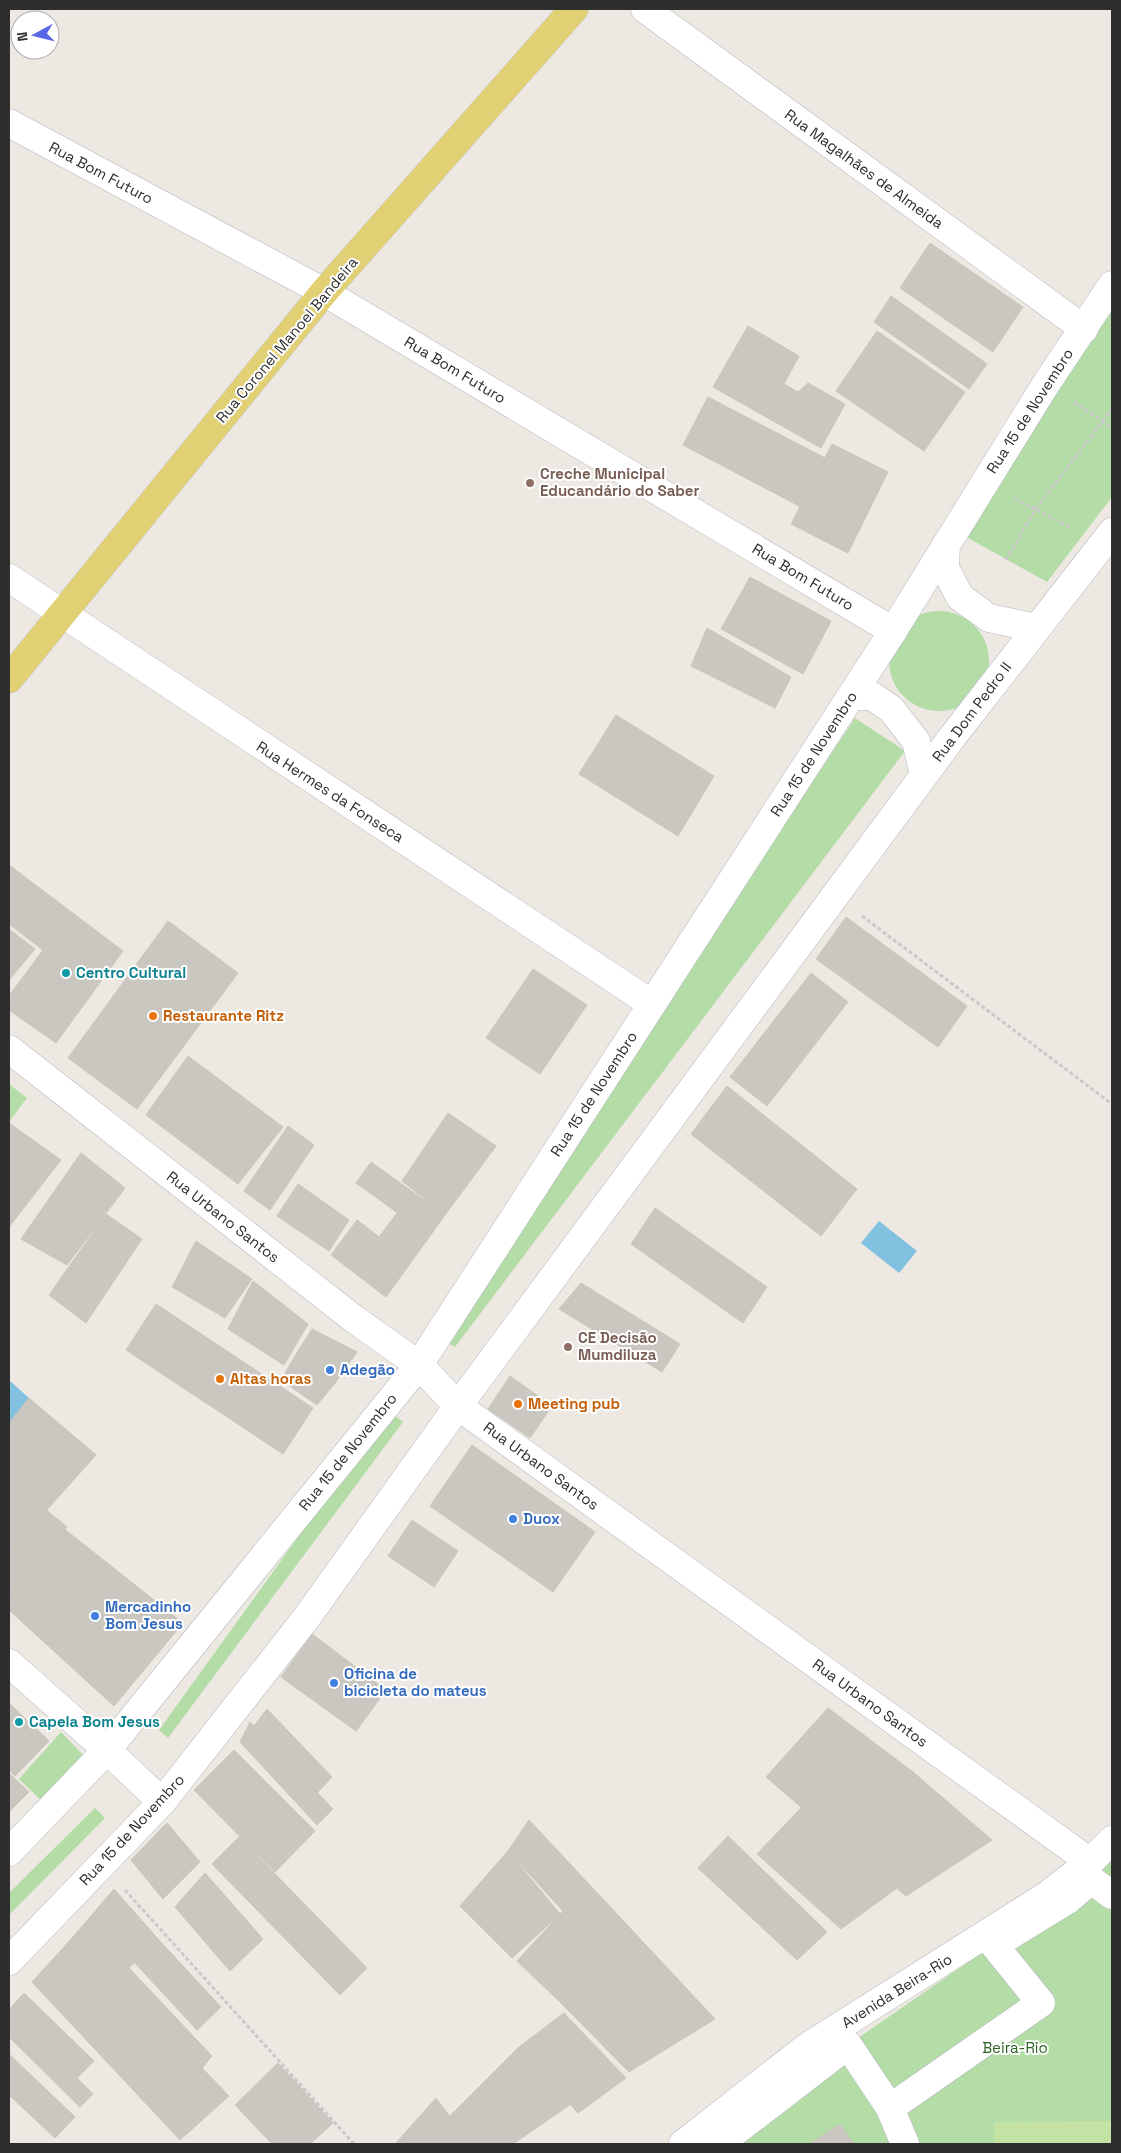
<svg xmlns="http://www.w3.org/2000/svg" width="1121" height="2153" viewBox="0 0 1121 2153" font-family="'Space Grotesk',sans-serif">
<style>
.green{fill:#b4dca6}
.pitch{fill:#c3e2a3}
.water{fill:#83c1e1}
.building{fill:#cac7c0;stroke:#c9c5bc}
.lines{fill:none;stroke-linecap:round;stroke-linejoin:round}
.street-casing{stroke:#b6b7c0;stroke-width:29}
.secondary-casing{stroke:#b6b7c0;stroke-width:29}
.primary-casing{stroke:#c9c9c9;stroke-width:29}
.path{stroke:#c9c9c9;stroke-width:3;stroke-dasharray:4 2.5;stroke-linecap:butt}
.street{stroke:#fff;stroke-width:28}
.secondary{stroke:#fff;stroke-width:28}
.primary{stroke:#e1d074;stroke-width:28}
.education-dot{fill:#8d6e63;stroke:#fff;stroke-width:2}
.culture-dot{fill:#0f9aa8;stroke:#fff;stroke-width:2}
.food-dot{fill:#e8710a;stroke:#fff;stroke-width:2}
.shop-dot{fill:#3f7fe0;stroke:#fff;stroke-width:2}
.labels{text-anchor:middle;stroke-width:4;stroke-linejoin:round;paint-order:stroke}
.street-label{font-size:15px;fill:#2e2e2e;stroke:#fff}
.education-label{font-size:15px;font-weight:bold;fill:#785e54;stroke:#fff;text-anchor:start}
.culture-label{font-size:15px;font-weight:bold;fill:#0d838f;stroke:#fff;text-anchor:start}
.food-label{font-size:15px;font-weight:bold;fill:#c56008;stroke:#fff;text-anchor:start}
.shop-label{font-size:15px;font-weight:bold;fill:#366cbe;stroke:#fff;text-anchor:start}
.park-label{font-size:15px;fill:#2d6425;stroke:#fff}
</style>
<rect width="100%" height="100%" fill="#ede9e2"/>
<path class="green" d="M1112,288V497L1047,582L959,533Z
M889 661a50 50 0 1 1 100 0a50 50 0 1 1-100 0Z
M855,718L905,751L455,1347L440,1338Z
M9,1084L27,1098L9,1122Z
M389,1411L403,1422L168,1738L159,1730Z
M61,1732L84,1756L41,1800L19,1779Z
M95,1808L105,1818L9,1915V1893Z
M1112,1826V2144H719L848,2045L1016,1929L1087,1872Z"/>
<path class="pitch" d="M1112,2121V2144H994V2122Z"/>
<path class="water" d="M879,1221L917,1251L899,1273L861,1243Z
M9,1380L29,1398L9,1423Z"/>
<path class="building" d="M930,243L1023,307L993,352L900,288Z
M891,296L987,364L969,389L874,322Z
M748,326L799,356L784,384L798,392L808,383L845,404L821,448L713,387Z
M877,331L965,392L924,451L836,391Z
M708,397L827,459L801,507L683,445Z
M832,444L888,472L848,553L791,524Z
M750,577L831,621L803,674L721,629Z
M707,628L791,677L775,708L691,666Z
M616,715L714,776L678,836L579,774Z
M9,865L123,951L56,1043L9,1010V996L43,950L9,924Z
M846,917L967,1006L938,1047L816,959Z
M168,921L238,973L137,1109L68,1058Z
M9,929L35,949L9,980Z
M533,969L587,1005L540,1074L486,1038Z
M811,973L848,1002L767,1106L730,1077Z
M188,1056L283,1127L238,1184L146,1115Z
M727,1086L857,1189L821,1236L691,1134Z
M448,1113L496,1146L445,1215L402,1181Z
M9,1123L61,1160L9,1227Z
M288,1126L314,1145L270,1210L244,1191Z
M81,1153L125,1188L67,1265L21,1239Z
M371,1162L445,1215L430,1236L356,1183Z
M298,1184L349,1220L329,1251L277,1216Z
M655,1208L767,1287L743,1323L631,1244Z
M397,1213L430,1236L386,1297L331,1255L357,1220L379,1237Z
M106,1214L142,1239L86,1323L49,1295Z
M196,1241L252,1279L225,1318L172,1287Z
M253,1281L308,1324L284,1365L228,1329Z
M581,1283L680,1344L662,1372L559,1309Z
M156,1304L313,1408L283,1454L126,1350Z
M312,1329L357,1352L335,1383L295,1356Z
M295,1356L335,1383L317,1405L281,1380Z
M510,1376L552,1406L530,1438L488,1409Z
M29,1398L96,1455L9,1552V1423Z
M472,1445L595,1532L553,1592L430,1506Z
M45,1509L67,1527L9,1600V1554Z
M412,1520L458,1551L434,1587L388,1556Z
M63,1528L183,1623L114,1706L9,1610V1599Z
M312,1634L386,1690L356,1731L281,1677Z
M9,1703L49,1741L15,1776L9,1770Z
M828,1708L913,1772L849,1848L766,1777Z
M267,1709L332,1777L317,1793L254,1726Z
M250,1722L333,1809L317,1825L240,1742Z
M234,1750L315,1831L275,1872L194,1790Z
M913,1772L992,1840L906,1896L849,1848Z
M9,1773L29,1792L9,1812Z
M802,1807L897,1888L841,1929L757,1854Z
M529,1820L715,2019L629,2072L559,2001L517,1961L563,1911L508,1851Z
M167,1823L200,1862L163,1899L131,1860Z
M728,1836L827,1932L797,1960L698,1868Z
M239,1837L367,1968L340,1995L212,1864Z
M508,1851L560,1914L512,1958L460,1906Z
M205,1873L263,1939L230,1971L175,1907Z
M114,1889L158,1939L117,1980L73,1937Z
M73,1937L117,1980L129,1968L212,2056L202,2068L229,2096L180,2140L32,1982Z
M158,1939L221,2007L197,2030L134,1962Z
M24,1993L94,2061L77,2078L93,2094L80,2107L9,2037V2010Z
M564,2013L626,2078L578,2113L519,2047Z
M519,2047L571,2104L513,2144H470L449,2117Z
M9,2054L75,2117L55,2138L9,2095Z
M278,2063L333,2123L310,2144H272L235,2105Z
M436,2098L470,2144H395Z
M840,2124L854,2144H809Z"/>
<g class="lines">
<defs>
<path id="street" d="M645,9L1084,329
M9,123L324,292L893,631
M9,578L652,1004
M9,1663L107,1750L162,1802
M890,2108L1041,2003L994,1945L1069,1899L1091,1880L1112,1895
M719,2144L848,2045L890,2108L905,2144"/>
<path id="secondary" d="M946,545L945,568L960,597L989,618L1036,628
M851,696H872L891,709L916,741L924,775
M9,1049L354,1319L419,1365L458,1406L1090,1862
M9,1852L107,1750L419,1365L893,631L1046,384L1112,285
M9,1961L162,1802L307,1617L458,1406L953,736L1112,532
M683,2144L807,2047L1046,1896L1090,1862L1112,1840"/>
<path id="primary" d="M9,679L324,292L574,9"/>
</defs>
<use href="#street" class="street-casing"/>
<use href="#secondary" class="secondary-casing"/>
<use href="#primary" class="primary-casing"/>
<path class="path" d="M1074,402L1112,428
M1014,498L1073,529
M1006,560L1035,510L1112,409
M862,916L1112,1104
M125,1890L354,2144"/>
<use href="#street" class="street"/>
<use href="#secondary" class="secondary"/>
<use href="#primary" class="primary"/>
</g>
<g class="education-dot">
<circle cx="530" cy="483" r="5"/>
<circle cx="568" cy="1347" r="5"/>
</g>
<g class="culture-dot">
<circle cx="66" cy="973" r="5"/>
<circle cx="19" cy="1722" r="5"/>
</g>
<g class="food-dot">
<circle cx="153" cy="1016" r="5"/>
<circle cx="220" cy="1379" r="5"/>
<circle cx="518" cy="1404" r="5"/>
</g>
<g class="shop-dot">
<circle cx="330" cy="1370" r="5"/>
<circle cx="513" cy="1519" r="5"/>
<circle cx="95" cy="1616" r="5"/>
<circle cx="334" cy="1683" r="5"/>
</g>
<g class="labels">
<g class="street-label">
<text transform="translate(864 169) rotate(36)" y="5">Rua Magalhães de Almeida</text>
<text transform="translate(101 173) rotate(28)" y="5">Rua Bom Futuro</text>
<text transform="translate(287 340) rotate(-50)" y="5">Rua Coronel Manoel Bandeira</text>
<text transform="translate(455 370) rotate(31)" y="5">Rua Bom Futuro</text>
<text transform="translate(1030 411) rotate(-57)" y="5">Rua 15 de Novembro</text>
<text transform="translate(803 577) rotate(31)" y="5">Rua Bom Futuro</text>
<text transform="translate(972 712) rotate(-53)" y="5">Rua Dom Pedro II</text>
<text transform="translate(814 754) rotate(-57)" y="5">Rua 15 de Novembro</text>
<text transform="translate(330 792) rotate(33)" y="5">Rua Hermes da Fonseca</text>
<text transform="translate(594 1094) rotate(-57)" y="5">Rua 15 de Novembro</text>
<text transform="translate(223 1217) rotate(38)" y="5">Rua Urbano Santos</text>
<text transform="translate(348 1452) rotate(-51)" y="5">Rua 15 de Novembro</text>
<text transform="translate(541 1466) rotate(36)" y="5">Rua Urbano Santos</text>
<text transform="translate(870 1703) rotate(36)" y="5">Rua Urbano Santos</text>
<text transform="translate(132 1830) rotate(-47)" y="5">Rua 15 de Novembro</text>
<text transform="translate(897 1991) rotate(-32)" y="5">Avenida Beira-Rio</text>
</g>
<g class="education-label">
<text x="540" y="479">Creche Municipal<tspan x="540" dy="17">Educandário do Saber</tspan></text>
<text x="578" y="1343">CE Decisão<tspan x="578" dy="17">Mumdiluza</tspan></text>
</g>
<g class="culture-label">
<text x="76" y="978">Centro Cultural</text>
<text x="29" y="1727">Capela Bom Jesus</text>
</g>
<g class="food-label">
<text x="163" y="1021">Restaurante Ritz</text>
<text x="230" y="1384">Altas horas</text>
<text x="528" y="1409">Meeting pub</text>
</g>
<g class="shop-label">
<text x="340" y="1375">Adegão</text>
<text x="523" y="1524">Duox</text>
<text x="105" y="1612">Mercadinho<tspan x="105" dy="17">Bom Jesus</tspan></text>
<text x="344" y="1679">Oficina de<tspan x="344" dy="17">bicicleta do mateus</tspan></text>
</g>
<g class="park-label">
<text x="1015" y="2053">Beira-Rio</text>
</g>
</g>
<rect width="1121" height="2153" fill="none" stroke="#2e2e2e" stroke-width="20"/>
<g transform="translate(35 35) rotate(263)"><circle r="24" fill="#ffffff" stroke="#ababab"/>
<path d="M0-4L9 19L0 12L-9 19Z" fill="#5867e5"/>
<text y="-8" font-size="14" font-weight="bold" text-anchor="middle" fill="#2e2e2e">N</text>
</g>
</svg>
